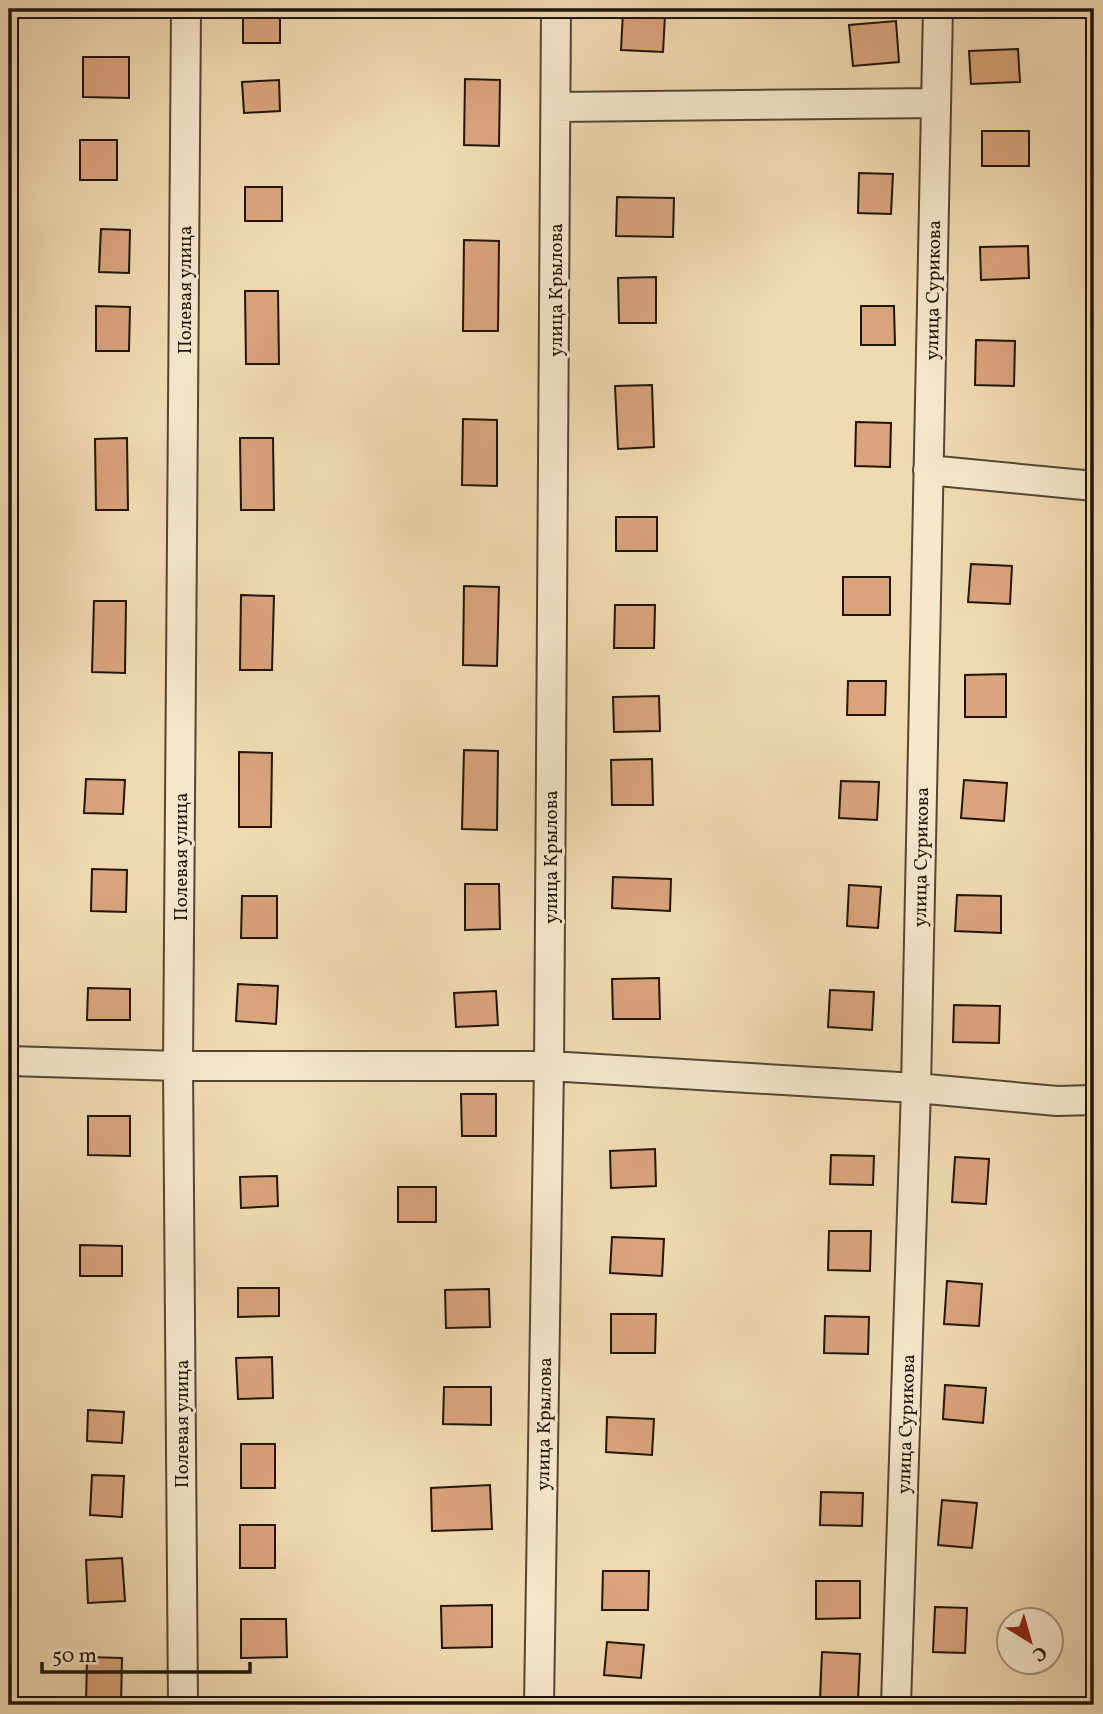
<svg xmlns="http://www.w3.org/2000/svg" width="1103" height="1714" viewBox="0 0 1103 1714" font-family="Vollkorn,serif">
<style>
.building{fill:#d9a37c;stroke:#201408;stroke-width:2}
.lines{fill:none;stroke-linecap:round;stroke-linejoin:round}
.street-casing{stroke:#544532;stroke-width:32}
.street{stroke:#f5e6cc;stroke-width:28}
.labels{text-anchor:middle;stroke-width:6;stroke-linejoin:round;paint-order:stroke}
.street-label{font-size:19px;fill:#201408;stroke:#f5e6cc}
</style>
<rect width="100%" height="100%" fill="#f0d9b1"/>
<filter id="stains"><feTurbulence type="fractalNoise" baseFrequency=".00286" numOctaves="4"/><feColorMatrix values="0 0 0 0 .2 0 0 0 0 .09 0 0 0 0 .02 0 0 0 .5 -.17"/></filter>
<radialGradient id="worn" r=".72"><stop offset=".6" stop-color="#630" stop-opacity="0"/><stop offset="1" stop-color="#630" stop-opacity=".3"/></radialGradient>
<path class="building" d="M95,9H131V17L95,18Z
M243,9H280V43H243Z
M623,12L665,15L663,52L621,50Z
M896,21L899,62L853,66L849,25Z
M1018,49L1020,82L971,84L969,51Z
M83,57H129V98L83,97Z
M465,79L500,80L499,146L464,145Z
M279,80L280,111L244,113L242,82Z
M982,131H1029V166H982Z
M80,140H117V180H80Z
M859,173L893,174L891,214L858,213Z
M245,187H282V221H245Z
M617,197L674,198L673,237L616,236Z
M101,229L130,230L129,273L99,272Z
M464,240L499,241L498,331H463Z
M1028,246L1029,278L981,280L980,247Z
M656,277V323H619L618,278Z
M245,291H278L279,364H246Z
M96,306L130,307L129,351H96Z
M861,306H894L895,345H861Z
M976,340L1015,341L1014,386L975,385Z
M652,385L654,447L618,449L615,386Z
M463,419L497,420V486L462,485Z
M856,422L891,423L890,467L855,466Z
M127,438L128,510H96L95,439Z
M240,438H273L274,510H241Z
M616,517H657V551H616Z
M971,564L1012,566L1010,604L968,602Z
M843,577H890V615H843Z
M464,586L499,587L497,666L463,665Z
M241,595L274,596L272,670H240Z
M94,601H126L125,673L92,672Z
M615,605H655L654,648H614Z
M1006,674V717H965V675Z
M848,681H886L885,715H847Z
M659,696L660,731L614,732L613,697Z
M464,750L498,751L497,830L462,829Z
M239,752L272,753L271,827H239Z
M652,759L653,805H612L611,760Z
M86,779L125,780L123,814L84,813Z
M964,780L1007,783L1004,821L961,818Z
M841,781L879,782L877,820L839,818Z
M92,869L127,870L126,912L91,911Z
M613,877L671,879L670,911L612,908Z
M465,884H499L500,929L465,930Z
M849,885L881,887L878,928L847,926Z
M957,895L1001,896V933L955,931Z
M242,896H277V938H241Z
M659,978L660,1019H613L612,979Z
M238,984L278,986L276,1024L236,1021Z
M88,988L130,989V1020H87Z
M830,990L874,992L872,1030L828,1027Z
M496,991L498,1025L456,1027L454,993Z
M954,1005L1000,1006L999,1043L953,1042Z
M461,1094H496V1136H462Z
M88,1116H130V1156L88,1155Z
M655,1149L656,1186L611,1188L610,1151Z
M831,1155L874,1156L873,1185L830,1184Z
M955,1157L989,1159L986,1204L952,1202Z
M277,1176L278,1206L241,1208L240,1177Z
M398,1187H436V1222H398Z
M829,1231H871L870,1271L828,1270Z
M612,1237L664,1239L662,1276L610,1273Z
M80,1245L122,1246V1276H80Z
M947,1281L982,1284L979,1326L944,1324Z
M238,1288H279V1316L238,1317Z
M489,1289L490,1327L446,1328L445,1290Z
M611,1314H656L655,1353H611Z
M825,1316L869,1317L868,1354L824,1353Z
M272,1357L273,1398L238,1399L236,1358Z
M945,1385L986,1388L983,1423L943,1419Z
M444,1387H491V1425L443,1424Z
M88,1410L124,1412L122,1443L87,1441Z
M607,1417L654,1419L652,1455L606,1452Z
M241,1444H275V1488H241Z
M92,1475L124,1476L122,1517L90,1515Z
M490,1485L492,1529L432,1531L431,1488Z
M821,1492L863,1493L862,1526L820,1525Z
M942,1500L977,1503L972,1548L938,1545Z
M240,1525H275V1568H240Z
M122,1558L125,1601L88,1603L86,1560Z
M603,1571H649L648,1610H602Z
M816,1581H860V1618L816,1619Z
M492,1605V1647L442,1648L441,1606Z
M935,1607L967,1608L965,1653L933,1652Z
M241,1619H286L287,1657L241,1658Z
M607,1642L644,1645L641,1678L604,1675Z
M822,1652L860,1654L858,1701L820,1700Z
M87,1657L122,1658L121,1704H86Z"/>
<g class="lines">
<defs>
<path id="street" d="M557,107L936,103
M928,470L1094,486
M9,1061L178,1066H549L916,1088L1057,1101L1094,1100
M183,1705L178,1066L186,9
M539,1705L549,1066L556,9
M896,1705L916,1088L938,9"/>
</defs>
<use href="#street" class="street-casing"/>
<use href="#street" class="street"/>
</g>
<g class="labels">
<g class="street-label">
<text transform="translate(184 290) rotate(-90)" y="7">Полевая улица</text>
<text transform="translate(555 290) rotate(-90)" y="7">улица Крылова</text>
<text transform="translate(932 290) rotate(-89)" y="7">улица Сурикова</text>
<text transform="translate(180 857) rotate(-90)" y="7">Полевая улица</text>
<text transform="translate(550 857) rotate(-90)" y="7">улица Крылова</text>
<text transform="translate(920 857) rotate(-89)" y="7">улица Сурикова</text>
<text transform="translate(181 1424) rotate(-90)" y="7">Полевая улица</text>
<text transform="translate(543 1424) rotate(-89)" y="7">улица Крылова</text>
<text transform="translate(905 1424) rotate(-88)" y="7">улица Сурикова</text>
</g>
</g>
<rect width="1103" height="1714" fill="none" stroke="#f0d9b1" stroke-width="35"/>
<rect x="10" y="10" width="1082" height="1693" fill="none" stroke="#201408" stroke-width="3.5"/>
<rect x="18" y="18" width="1068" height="1679" fill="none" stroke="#201408" stroke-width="2"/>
<g transform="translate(1030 1641) rotate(143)"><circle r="33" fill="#f5e6cc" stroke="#a0927e" stroke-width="2"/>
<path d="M0-5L12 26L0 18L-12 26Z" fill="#8f2418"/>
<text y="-10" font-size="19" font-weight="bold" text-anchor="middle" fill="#201408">С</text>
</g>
<path d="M42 1662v10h208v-10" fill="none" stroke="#201408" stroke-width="3.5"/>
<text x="52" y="1662" font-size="21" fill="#201408" stroke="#f5e6cc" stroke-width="5" paint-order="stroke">50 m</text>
<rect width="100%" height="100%" filter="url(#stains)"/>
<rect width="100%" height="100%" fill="url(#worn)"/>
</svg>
